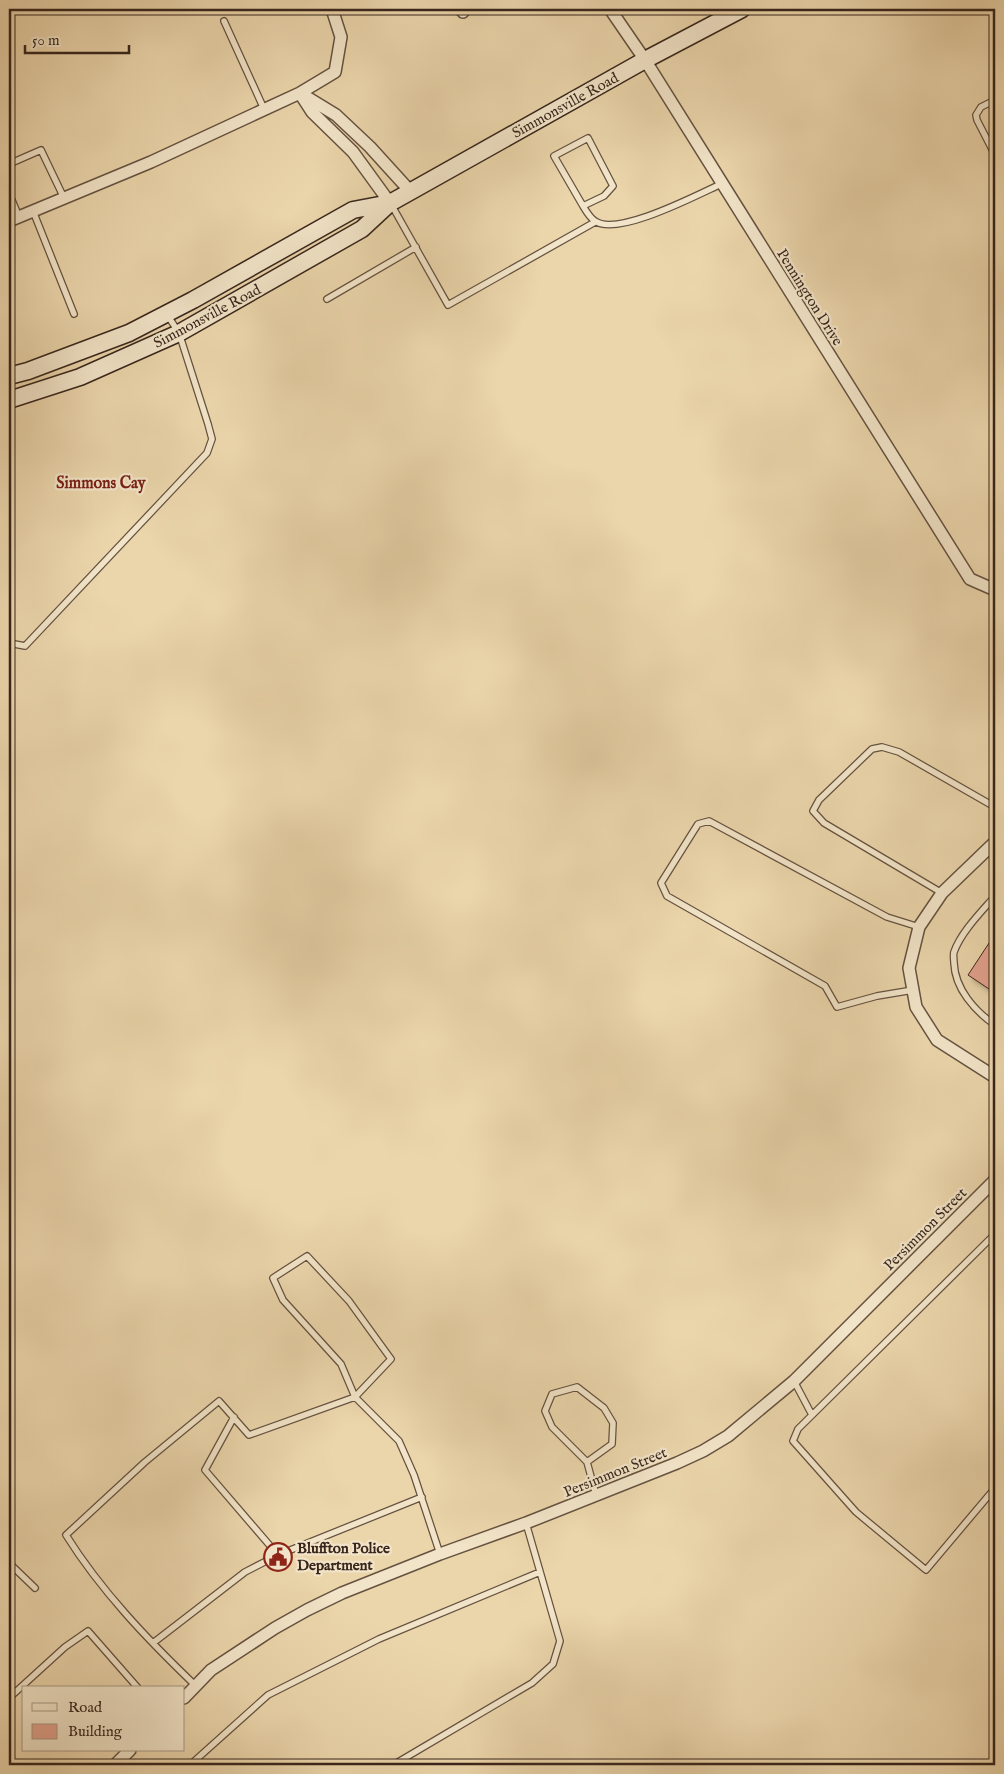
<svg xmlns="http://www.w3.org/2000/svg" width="1004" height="1774" viewBox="0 0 1004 1774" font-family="'IM FELL English',serif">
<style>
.building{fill:#e4a28f;stroke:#38261c;filter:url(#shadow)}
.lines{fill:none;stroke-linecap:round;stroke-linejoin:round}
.lane-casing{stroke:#655240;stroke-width:8}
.street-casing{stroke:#655240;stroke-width:14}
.secondary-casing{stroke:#38261c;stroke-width:19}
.lane{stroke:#f2e4c8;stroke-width:5.5}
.street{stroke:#f2e4c8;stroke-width:11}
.secondary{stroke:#f2e4c8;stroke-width:16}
.labels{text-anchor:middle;stroke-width:4.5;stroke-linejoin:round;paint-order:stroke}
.street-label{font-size:15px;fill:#38261c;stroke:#f2e4c8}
.poi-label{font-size:15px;font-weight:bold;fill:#38261c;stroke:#f2e4c8;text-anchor:start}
.neighbourhood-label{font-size:16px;font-weight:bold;fill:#7a1f14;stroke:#f2e4c8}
</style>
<defs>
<filter id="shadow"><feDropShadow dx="4.5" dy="4.5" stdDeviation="2.5" flood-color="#0004"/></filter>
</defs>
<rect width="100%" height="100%" fill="#ebd5ab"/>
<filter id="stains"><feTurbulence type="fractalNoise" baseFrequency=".004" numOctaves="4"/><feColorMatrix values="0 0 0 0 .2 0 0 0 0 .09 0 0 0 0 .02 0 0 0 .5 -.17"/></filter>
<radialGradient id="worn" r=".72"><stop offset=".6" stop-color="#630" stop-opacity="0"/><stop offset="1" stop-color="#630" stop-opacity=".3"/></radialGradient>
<path class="building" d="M995,934V993L968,975Z"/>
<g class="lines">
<defs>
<path id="lane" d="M224,21L264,109
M995,39V40
M995,100L981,107L976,115L977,120L995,155
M9,164L41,150L64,198
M9,193L19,217
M391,204L448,305L595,222
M583,206L604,196L613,186L588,138L554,156L583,206C586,211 590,218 595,221C617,237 697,195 721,184
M33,211L74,314
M327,299L416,247
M9,643L25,646L207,453L212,439L208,424L179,333L168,316
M942,893L824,823L813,811L819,800L872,749L882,747L899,752L995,807
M995,896C982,911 961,932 954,952C953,955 954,960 954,963C955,989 975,1011 995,1025
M913,990L877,996L837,1007L825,986L667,896L661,883L698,824L709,821L887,917L919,927
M995,1234L798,1429L793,1441L856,1512L926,1570L995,1488
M794,1381L812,1415
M234,1417L205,1470L278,1555
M587,1462L612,1444L613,1423L604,1408L577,1387L552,1394L545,1411L552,1427L587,1462L596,1495
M9,1563L35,1588
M153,1643L245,1572L278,1555L422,1497
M196,1686C148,1640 101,1591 66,1535L145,1462L219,1401L249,1435L355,1397L341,1364L283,1300L273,1278L307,1256L349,1301L391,1359L355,1397L399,1441L414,1475L440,1554
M9,1698L65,1647L88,1631L138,1688
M190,1765L268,1695L379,1639L540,1572
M393,1765L532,1683L553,1664L560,1641L526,1523"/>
<path id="street" d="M461,9L463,12
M610,9L645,60L970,579L995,590
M300,93L336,115L370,147L410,191
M301,95L312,112L353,152L390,203
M9,221L151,162L300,93L335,72L341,37L332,9
M995,842L942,893L919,927L909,968L916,1007L937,1040L995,1077
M184,1698L211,1670L275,1628L307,1610L342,1593L440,1554L526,1523L677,1463L703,1451L728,1436L794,1381L995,1180
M115,1765L130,1750"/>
<path id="secondary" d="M9,376L28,371L129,333L193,300L353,210L390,203
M9,400L80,377L179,333L362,229L390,203L645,60L742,9"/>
</defs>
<use href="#lane" class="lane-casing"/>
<use href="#street" class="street-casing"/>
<use href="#secondary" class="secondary-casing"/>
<use href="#lane" class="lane"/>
<use href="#street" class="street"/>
<use href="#secondary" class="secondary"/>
</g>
<defs>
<symbol id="civic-ring" viewBox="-11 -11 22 22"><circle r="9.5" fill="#f2e4c8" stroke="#8f2418" stroke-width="1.5"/><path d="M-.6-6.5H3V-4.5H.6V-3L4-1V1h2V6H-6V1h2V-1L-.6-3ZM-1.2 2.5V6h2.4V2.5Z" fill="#8f2418"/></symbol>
</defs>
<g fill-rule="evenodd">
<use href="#civic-ring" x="262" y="1541" width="32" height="32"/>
</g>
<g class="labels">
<g class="street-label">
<text transform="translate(565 105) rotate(-29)" y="5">Simmonsville Road</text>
<text transform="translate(810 297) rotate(58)" y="5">Pennington Drive</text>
<text transform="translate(207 316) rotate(-28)" y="5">Simmonsville Road</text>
<text transform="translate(925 1229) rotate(-45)" y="5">Persimmon Street</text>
<text transform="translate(615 1472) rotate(-22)" y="5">Persimmon Street</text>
</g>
<g class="poi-label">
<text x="297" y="1553">Bluffton Police<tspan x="297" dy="17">Department</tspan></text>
</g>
<g class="neighbourhood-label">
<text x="101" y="488">Simmons Cay</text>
</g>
</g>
<rect width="1004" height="1774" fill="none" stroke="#ebd5ab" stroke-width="30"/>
<rect x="10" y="10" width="984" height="1754" fill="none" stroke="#38261c" stroke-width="2.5"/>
<rect x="15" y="15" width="974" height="1744" fill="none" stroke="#38261c"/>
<rect x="22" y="1686" width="162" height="65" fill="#f2e4c8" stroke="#a89883"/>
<rect x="32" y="1703" width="25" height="8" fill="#f2e4c8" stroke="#a89883"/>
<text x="68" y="1712" font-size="15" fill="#38261c">Road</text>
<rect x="32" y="1724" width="25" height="15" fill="#e4a28f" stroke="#a89883"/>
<text x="68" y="1736" font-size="15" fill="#38261c">Building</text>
<path d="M25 45v8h104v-8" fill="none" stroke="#38261c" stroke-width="2.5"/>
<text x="32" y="45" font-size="15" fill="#38261c" stroke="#f2e4c8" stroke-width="4" paint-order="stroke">50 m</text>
<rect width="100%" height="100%" filter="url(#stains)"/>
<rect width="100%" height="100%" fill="url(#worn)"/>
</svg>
